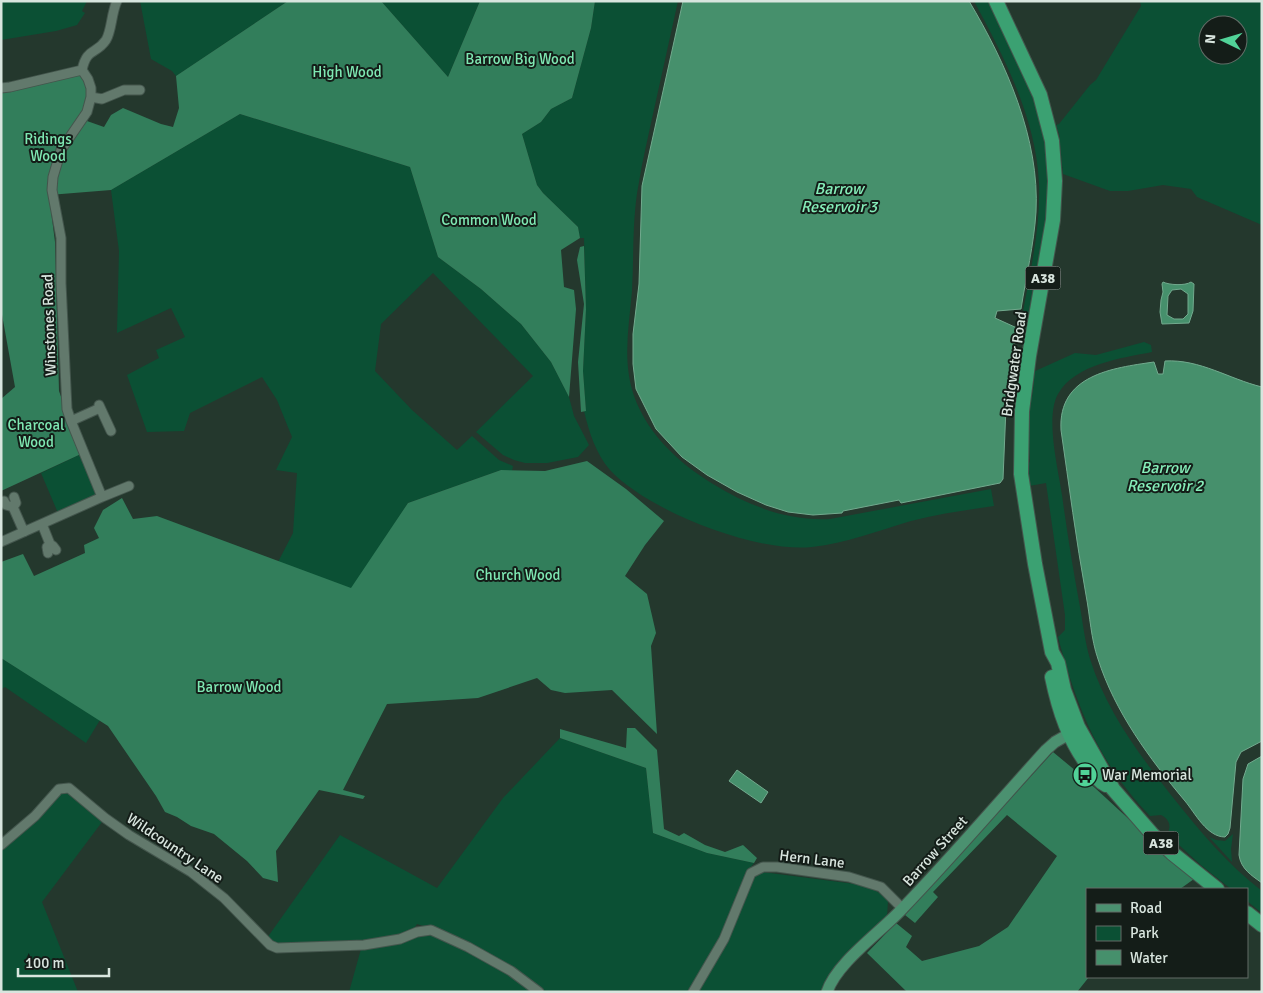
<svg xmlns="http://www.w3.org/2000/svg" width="1263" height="993" viewBox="0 0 1263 993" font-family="Signika,sans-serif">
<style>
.green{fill:#0b5034;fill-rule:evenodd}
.forest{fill:#327e5b}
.water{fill:#46906c;stroke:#72aa8e;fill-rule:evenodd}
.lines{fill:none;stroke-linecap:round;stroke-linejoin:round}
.minor-casing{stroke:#44564d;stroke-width:11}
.major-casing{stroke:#44564d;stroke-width:13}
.highway-casing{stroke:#44564d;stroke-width:16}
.minor{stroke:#62796c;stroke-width:9}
.major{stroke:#4b9170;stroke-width:11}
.highway{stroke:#3ba172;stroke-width:14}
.labels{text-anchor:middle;stroke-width:4;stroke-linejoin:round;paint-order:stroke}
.shield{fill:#141d18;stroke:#9da9a3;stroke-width:1}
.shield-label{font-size:14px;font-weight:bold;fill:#d8e5de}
.park-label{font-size:15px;fill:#7fe8b3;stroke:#141d18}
.street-label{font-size:15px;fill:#d8e5de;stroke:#141d18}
.poi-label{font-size:15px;fill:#d8e5de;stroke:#141d18;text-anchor:start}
.water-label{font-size:16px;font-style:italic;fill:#86efba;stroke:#141d18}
</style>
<rect width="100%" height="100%" fill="#24382d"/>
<path class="green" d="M1,1H87L82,11L85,13L77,25L56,31L1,40Z
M140,1H288L176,76L172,71L151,59Z
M381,1H480L448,77Z
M595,1H678C669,42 660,82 651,123C647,142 642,162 639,182C632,217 634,255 632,291C629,326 622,361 634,396C648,435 679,463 713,484C749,506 787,521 830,519L991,489L994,506C966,510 938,514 911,521C878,531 846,543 812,547C756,553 648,511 610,470C596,454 589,432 584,411H586L583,371L586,309L584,238H580L578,227L543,193L537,185L522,134L541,122L551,109L572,98L591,28Z
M974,1H991C1011,47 1038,93 1046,143C1055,205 1036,275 1026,336L1021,323C1029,277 1041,229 1039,183C1036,118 1004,57 974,1Z
M1140,1H1262V225L1197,197L1191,189L1163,185L1128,191H1110L1063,174L1059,134L1056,125L1059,124L1090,85L1096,80L1141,6ZM1208,25H1238V55H1208Z
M240,114L410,167L438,257L481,289L521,324L551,362L569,397L574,416L589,445L578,457L547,463H525L514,460L503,455L476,432L533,376L433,273L381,324L375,371L412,410L457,450L472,436L499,460L513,466L512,471L501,470L408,503L352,589L278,562L293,533L297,473L276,470L292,437L277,400L262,377L190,413L184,431L147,432L127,375L159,358L156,350L185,337L171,308L117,333L119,251L111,190Z
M1144,342L1151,345L1152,352C1122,358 1075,364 1058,394C1045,417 1058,468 1062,495C1067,532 1073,569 1080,607C1083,624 1085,642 1090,659C1106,710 1138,753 1171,795C1198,829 1227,864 1262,891V913L1247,901V889H1231L1202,866L1167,834C1172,826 1169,819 1161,815L1150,816C1098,762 1077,707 1058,637L1065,630V615L1046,483L1029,486L1028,463L1030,462L1029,446H1027L1030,397H1032L1034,381L1032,380L1033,372L1075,353L1096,355Z
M81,454L97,491L96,496L58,513L41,473Z
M1,658L100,720L86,743L5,687L1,689Z
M560,738L646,768L653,833L707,853L754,863L746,873L723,936L704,964L701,974L689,992H546L486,952L447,933L417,924C414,929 411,933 406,935C371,946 316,943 278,944L267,938L340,835L437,888L503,798Z
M61,792C79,792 90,810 102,822L42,902L78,992H1V848C24,832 42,814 61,792Z
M1233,834L1231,849L1232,862L1209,837L1216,840L1225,841Z
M762,872L855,884C868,887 879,890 888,901L887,917L824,992H695L753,878Z
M428,933L468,949L510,974L535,992H349L361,949L400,941Z"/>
<path class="forest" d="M288,1H381L448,77L480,1H595L591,28L572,98L551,109L541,122L522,134L537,185L543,193L578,227L580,238L561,250L564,287L574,290L576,309L569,397L551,362L521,324L481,289L438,257L410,167L240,114L111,190L49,195L55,242L59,391L81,454L1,491V399L15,387L1,309V87L82,73L91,108L87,121L104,127L111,115L123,108L161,124L173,127L179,108L176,76Z
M584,246L586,309L583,371L586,411L581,412L578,362L584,304L577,260L580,247Z
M587,461L626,489L664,521L645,545L625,576L647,594L656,633L651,646L657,734L612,690L565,693L551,690L537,678L478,698L387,704L343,790L365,796L363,799L319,790L276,851L278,882L263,878L247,861L214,834L191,826L177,817L165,812L156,796L108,726L1,658V562L23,554L34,576L85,553L84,545L99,538L94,528L103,510L122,498L133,519L157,516L351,588L408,503L501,470L545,471Z
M627,728H635L657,750L664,829L679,836L684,833L705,845L725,852L743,845L757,858L754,863L707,853L653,833L646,768L560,738V729L626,748Z
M1053,752L1082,776L1194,879L1180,889H1087V977H1089L1077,992H907L867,953L896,923L912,936L906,947L922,961L979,946L1008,927L1057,856L1007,815L933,892L938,897L915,923L905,915Z"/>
<path class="water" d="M683,1H969C1006,63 1040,139 1036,212C1034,244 1026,277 1021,309L997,311L995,318L1017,328L1006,407L1003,479L1000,483L901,503L899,500L843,511L842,513L813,515L788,512L766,505L737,492L707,475L682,457L656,429L636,389L633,364V334L639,284L642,186Z
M1163,282C1169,285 1185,286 1191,282L1194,284L1193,311L1189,323L1162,324L1160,312L1161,300L1163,292L1162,284ZM1181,289L1188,294V314L1183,319H1174L1167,315L1168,296L1172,290Z
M1165,361C1200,359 1229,379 1262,387V741L1241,752L1236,762L1230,828L1228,834L1225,837C1207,837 1195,813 1185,801C1149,758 1115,712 1098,659C1091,639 1090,616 1086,595C1076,540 1069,485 1061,430C1058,375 1112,368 1154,362L1158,374H1163Z
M1262,756V883C1251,875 1241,869 1239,855L1243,779L1248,764Z
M737,770L768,792L761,803L729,781Z"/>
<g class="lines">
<defs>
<path id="minor" d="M82,70C87,47 96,55 106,40C112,30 111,14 117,1
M1,88L10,87L82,70L88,79L91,88V97L87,112L61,150L53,177L52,190L61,238V283L67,409L71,421L102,497L1,542
M91,97L102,99L124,90H140
M99,405L111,431
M71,421L100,408
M102,497L129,486
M4,501L6,505L13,507L16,503L14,497
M13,507L24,532
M42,524L50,544
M48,553L47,547L50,544L53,546L56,550
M1,845L35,816L59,789L69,788L105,818L129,835L191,872L224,898L270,945L277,948L364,945L400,939L417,932L431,930L468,947L511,971L539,992
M693,992L724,939L751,873L763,867H777L849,877L881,887L903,909"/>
<path id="major" d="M827,992C837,962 881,932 903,908C952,857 998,803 1046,750L1055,742L1069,734"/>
<path id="highway" d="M996,1L1040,95L1052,141L1055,181L1053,220L1029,356L1022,411L1021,474L1035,564L1052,652L1058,663L1064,690L1078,727L1113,789L1152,834L1172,853L1217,889
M1052,677C1059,711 1069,741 1090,768C1095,775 1099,782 1106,785
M1247,913L1262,925"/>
</defs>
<use href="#minor" class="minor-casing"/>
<use href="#major" class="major-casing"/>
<use href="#highway" class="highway-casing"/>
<use href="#minor" class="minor"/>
<use href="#major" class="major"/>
<use href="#highway" class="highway"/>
</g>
<defs>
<symbol id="bus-disc" viewBox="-11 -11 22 22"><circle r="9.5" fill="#51d398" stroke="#141d18"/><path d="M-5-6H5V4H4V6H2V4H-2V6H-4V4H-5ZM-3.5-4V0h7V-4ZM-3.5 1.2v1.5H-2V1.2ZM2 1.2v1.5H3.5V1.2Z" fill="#111"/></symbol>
</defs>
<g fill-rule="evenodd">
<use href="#bus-disc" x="1071" y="761" width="28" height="28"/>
</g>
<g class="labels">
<g class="shield">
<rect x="1025.5" y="266.5" width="35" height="23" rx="4"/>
<rect x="1143.5" y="831.5" width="35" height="23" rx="4"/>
</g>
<g class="shield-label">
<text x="1043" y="283">A38</text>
<text x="1161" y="848">A38</text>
</g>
<g class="park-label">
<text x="520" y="64">Barrow Big Wood</text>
<text x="347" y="77">High Wood</text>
<text x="48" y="144">Ridings<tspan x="48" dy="17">Wood</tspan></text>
<text x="489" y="225">Common Wood</text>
<text x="36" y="430">Charcoal<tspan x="36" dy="17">Wood</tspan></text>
<text x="518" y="580">Church Wood</text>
<text x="239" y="692">Barrow Wood</text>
</g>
<g class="street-label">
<text transform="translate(49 325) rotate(-92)" y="5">Winstones Road</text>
<text transform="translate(1014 364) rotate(-82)" y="5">Bridgwater Road</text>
<text transform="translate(175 848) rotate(34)" y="5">Wildcountry Lane</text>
<text transform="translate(935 851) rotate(-48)" y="5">Barrow Street</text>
<text transform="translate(812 859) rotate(7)" y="5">Hern Lane</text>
</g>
<g class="poi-label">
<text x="1102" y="780">War Memorial</text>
</g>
<g class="water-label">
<text x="839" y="194">Barrow<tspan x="839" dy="18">Reservoir 3</tspan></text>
<text x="1165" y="473">Barrow<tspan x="1165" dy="18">Reservoir 2</tspan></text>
</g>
</g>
<rect width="1263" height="993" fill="none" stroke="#d8e5de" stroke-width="5"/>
<rect x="1086" y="888" width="162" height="90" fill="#141d18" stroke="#626d67"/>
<rect x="1096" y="904" width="25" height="8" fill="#4b9170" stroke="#626d67"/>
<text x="1130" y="913" font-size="15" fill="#d8e5de">Road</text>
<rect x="1096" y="926" width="25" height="15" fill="#0b5034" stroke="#626d67"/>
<text x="1130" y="938" font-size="15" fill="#d8e5de">Park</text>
<rect x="1096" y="950" width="25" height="15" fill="#46906c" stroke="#626d67"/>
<text x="1130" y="963" font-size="15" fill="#d8e5de">Water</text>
<g transform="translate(1223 40) rotate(275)"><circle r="24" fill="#141d18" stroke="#626d67"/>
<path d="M0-4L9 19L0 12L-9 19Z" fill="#51d398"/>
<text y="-8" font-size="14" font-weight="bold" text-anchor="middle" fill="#d8e5de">N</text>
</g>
<path d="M18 968v8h91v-8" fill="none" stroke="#d8e5de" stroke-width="2.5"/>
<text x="25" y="968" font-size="15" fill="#d8e5de" stroke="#141d18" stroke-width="4" paint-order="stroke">100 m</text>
</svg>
